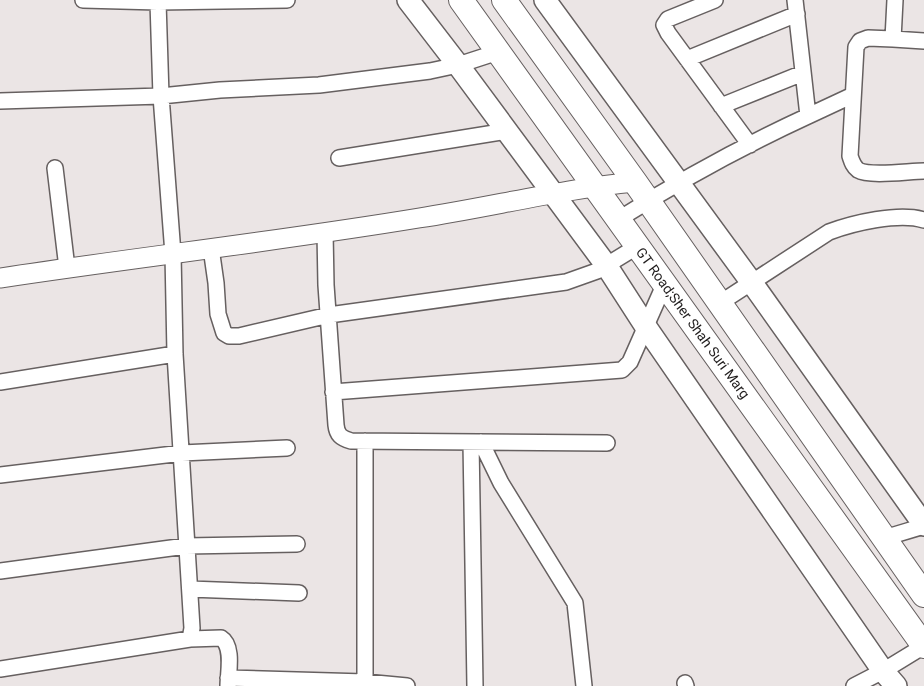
<svg xmlns="http://www.w3.org/2000/svg" width="924" height="686" viewBox="0 0 924 686" font-family="Roboto,sans-serif">
<style>
.lines{fill:none;stroke-linecap:round;stroke-linejoin:round}
.minor-casing{stroke:#666060;stroke-width:18}
.tertiary-casing{stroke:#666060;stroke-width:21}
.secondary-casing{stroke:#666060;stroke-width:24}
.primary-casing{stroke:#666060;stroke-width:26}
.minor{stroke:#fff;stroke-width:15}
.tertiary{stroke:#fff;stroke-width:19}
.secondary{stroke:#fff;stroke-width:21}
.primary{stroke:#fff;stroke-width:24}
.labels{text-anchor:middle;stroke-width:4.5;stroke-linejoin:round;paint-order:stroke}
.street-label{font-size:14px;fill:#201d1d;stroke:#fff}
</style>
<rect width="100%" height="100%" fill="#ebe5e5"/>
<g class="lines">
<defs>
<path id="minor" d="M83,0L158,2L287,0
M715,0L668,19L664,25L668,33L750,145
M795,0L808,116L853,95
M895,0L893,39L868,38L860,41L856,47L850,156C852,162 853,166 858,170C870,177 909,171 924,171
M158,2L161,96L173,254L175,354L192,628L190,639
M893,39L924,41
M687,59L797,14
M0,101L161,96L220,90L319,85L430,71L458,65L498,52
M721,106L803,73
M339,158L507,131
M55,168L67,268
M619,219C679,181 743,146 808,116
M325,232L326,285L336,425C337,435 341,438 351,441L607,443
M211,248L216,283L218,314L224,333L229,336H239L329,315L566,282L597,271L638,246
M720,303L829,232C853,223 899,212 924,220
M0,382L175,354
M333,392L622,370L630,362L665,283
M471,442L475,686
M481,442L501,483L575,603L584,686
M0,475L182,453L287,448
M884,538L924,526
M0,571L186,546L297,544
M190,589L299,593
M0,669L190,639L221,638C234,646 228,673 228,686
M228,678L365,682L407,686
M365,682V441
M685,683L686,686
M854,686L883,671L924,646"/>
<path id="tertiary" d="M0,278C139,257 280,241 419,218C491,207 562,189 635,182"/>
<path id="secondary" d="M408,0L458,65L606,265L646,327L883,671L896,686
M545,0L752,283L924,525"/>
<path id="primary" d="M461,0L924,646
M504,0L635,182L924,595"/>
</defs>
<use href="#minor" class="minor-casing"/>
<use href="#tertiary" class="tertiary-casing"/>
<use href="#secondary" class="secondary-casing"/>
<use href="#primary" class="primary-casing"/>
<use href="#minor" class="minor"/>
<use href="#tertiary" class="tertiary"/>
<use href="#secondary" class="secondary"/>
<use href="#primary" class="primary"/>
</g>
<g class="labels">
<g class="street-label">
<text transform="translate(693 323) rotate(54)" y="5">GT Road;Sher Shah Suri Marg</text>
</g>
</g>
</svg>
